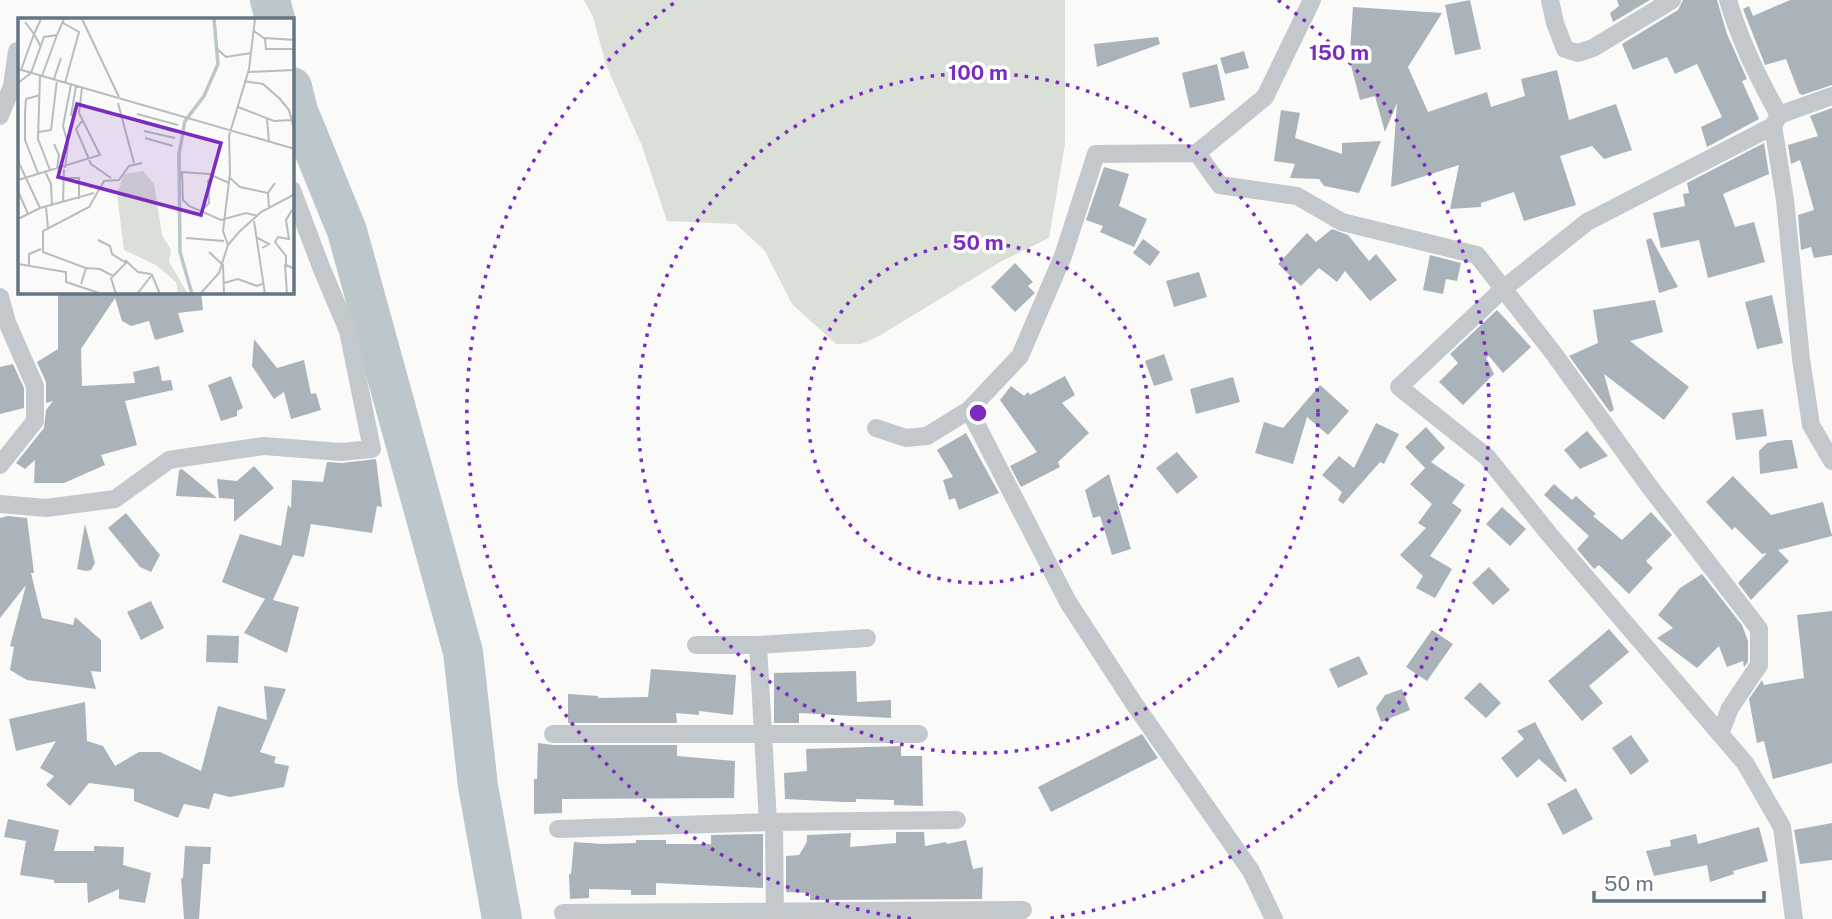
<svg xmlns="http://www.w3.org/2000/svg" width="1832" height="919" viewBox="0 0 1832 919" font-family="'Public Sans',sans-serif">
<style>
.green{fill:#dadfd7}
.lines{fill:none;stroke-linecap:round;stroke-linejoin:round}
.river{stroke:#bbc7cb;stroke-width:40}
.building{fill:#aab3b9}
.street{stroke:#c3c8cc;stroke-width:18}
.ring{fill:none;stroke:#7b2cbf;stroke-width:3.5;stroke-dasharray:3.5 7}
.inset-river{fill:none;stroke:#bbc7cb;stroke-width:3.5}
.inset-road{fill:none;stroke:#b5bdc2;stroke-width:2}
.view{fill:#7b2cbf;fill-opacity:0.15;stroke:#7b2cbf;stroke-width:3.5}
.inset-edge{fill:none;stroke:#657683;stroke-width:3.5}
.centre{fill:#7b2cbf;stroke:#fff;stroke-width:3.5}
.ring-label{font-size:21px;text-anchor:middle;font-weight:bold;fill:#7b2cbf;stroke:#fff;stroke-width:7;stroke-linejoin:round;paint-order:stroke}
</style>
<rect width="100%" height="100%" fill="#fafaf8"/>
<path class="green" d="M584,0H1065V144L1049,238L1002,261L879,336L861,344H836L792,304L765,251L736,224L667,221L642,146L606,65L593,17Z"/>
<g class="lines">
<path class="river" d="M270,0L275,19
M292,87L298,111L347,231L463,652L478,786L502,919"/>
</g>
<path class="building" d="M1470,0L1481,49L1455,55L1445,5Z
M1617,0H1650L1613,22L1610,13L1619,6Z
M1683,0H1717L1727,34L1747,79L1742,81L1759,119L1707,147L1701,127L1722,117L1697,64L1675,74L1667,57L1633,70L1622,44L1678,10Z
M1790,0H1832V85L1802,95L1799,93L1786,59L1765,65L1743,9L1749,6L1753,16Z
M1353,7L1442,13L1408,67L1428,112L1487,92L1491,107L1525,96L1521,79L1557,70L1569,120L1616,104L1632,150L1604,159L1592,146L1560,156L1576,205L1524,221L1514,192L1481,203V207L1450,209L1459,165L1391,187L1397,103L1385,132L1375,96L1360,100L1347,50H1350Z
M1158,37L1160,44L1097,67L1094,44Z
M1244,51L1249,68L1225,74L1220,58Z
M1217,64L1225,100L1190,108L1182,73Z
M1832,108V255L1814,258L1811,247L1801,250L1798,215L1814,210L1800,160L1791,164L1788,145L1818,136L1810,116Z
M1281,110L1300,113L1295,138L1342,154V143L1381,141L1359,193L1324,186L1319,179L1290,178L1295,164L1274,161Z
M1764,143L1769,174L1723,194L1735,227L1754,222L1765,262L1708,278L1699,240L1661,248L1653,213L1685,206L1683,194L1689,193L1687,183Z
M1104,167L1129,174L1119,206L1147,219L1134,247L1100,232L1103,226L1086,220Z
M1332,229L1348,235L1369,261L1376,254L1397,280L1370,301L1345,271L1337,282L1319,268L1301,286L1278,264L1307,233L1316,242Z
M1651,238L1678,287L1659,293L1646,240Z
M1143,239L1160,252L1150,266L1133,253Z
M1430,255L1461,263L1457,281L1446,279L1443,294L1423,290Z
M1015,263L1033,282L1028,286L1035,293L1015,312L991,287Z
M1199,272L1207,297L1174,307L1166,281Z
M58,292H119L118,295L127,292H201L203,310L178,313L184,332L155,340L149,321L131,326L122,321L115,298L81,349L82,386L135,383L133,372L159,366L162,381L171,380L173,390L125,401L137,445L101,455L105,465L64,483H34L35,460L25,469L16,463L44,428L46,410L53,401L46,403V382L37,362L58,349Z
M1772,295L1783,343L1757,349L1745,302Z
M1655,300L1663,332L1630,341L1689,387L1664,420L1604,374L1614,410L1610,412L1569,356L1598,343L1593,310Z
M1497,310L1531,347L1503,373L1489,356L1486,358L1494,374L1463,405L1439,382L1458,363L1450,354Z
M254,339L277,368L304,360L311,394L316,393L321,410L291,419L284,392L274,399L252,366Z
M1164,354L1173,380L1154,386L1145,361Z
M13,364L24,388V408L0,414V367Z
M231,376L243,408L237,411V416L221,421L208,385Z
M1065,376L1075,395L1062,403L1089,433L1058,462L1060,467L1021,487L1010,466L1037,452L1000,400L1011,386L1024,396L1028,392L1030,395Z
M1233,377L1240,402L1196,414L1190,389Z
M1320,385L1349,411L1328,435L1307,417L1293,464L1255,453L1264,422L1283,428Z
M1763,409L1767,436L1736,440L1732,413Z
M1376,423L1399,434L1384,464L1380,462L1343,504L1338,500L1342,492L1322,475L1339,456L1354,468Z
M1426,427L1445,448L1431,462L1465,485L1452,503L1462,510L1430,556L1452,569L1435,598L1416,588L1423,576L1400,555L1426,528L1418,523L1432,504L1410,484L1428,465L1425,468L1405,447Z
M1587,431L1608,456L1580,469L1564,450Z
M966,433L999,493L959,510L955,498L949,500L943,480L953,477L937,450Z
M1785,440H1792L1798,468L1760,474L1759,451L1767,443Z
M1177,452L1198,477L1177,494L1156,468Z
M376,459L382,507L377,506L372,533L311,524L304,557L293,555L273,600L299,607L287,653L244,633L265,599L222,582L240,534L281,546L288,505L291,508L292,480L323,482L327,462L342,463Z
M254,466L274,488L234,522V499L219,498L217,479L237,481Z
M182,469L217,498L176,496L179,470Z
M1109,474L1131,549L1112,555L1100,516L1093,518L1085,490Z
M1733,476L1771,515L1823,502L1832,536L1778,550L1789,561L1751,600L1738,583L1767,553L1762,554L1735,527L1732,530L1706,502Z
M1554,484L1572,500L1576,496L1596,514L1593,516L1622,540L1651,512L1672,535L1646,561L1653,568L1629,594L1599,565L1594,569L1577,549L1589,536L1544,495Z
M1502,507L1526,529L1510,546L1486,524Z
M126,513L160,555L151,572L140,567L108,528Z
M8,516L27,518L34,573H31L42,618L73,625L75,617L101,640V672L91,671L96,689L27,680L10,670L14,647L10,646L26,585L0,618V518Z
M85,524L95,563L91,570L86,571L77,569Z
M1489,567L1510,590L1493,605L1472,583Z
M1702,574L1742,625L1748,641V662L1744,667L1743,661L1727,667L1719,646L1697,668L1657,638L1673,628L1658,615L1680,588Z
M151,601L164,628L141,640L127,612Z
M1832,611V763L1773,779L1764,741L1757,743L1749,699L1762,680L1764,685L1804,678L1797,615Z
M1609,629L1629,652L1589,686L1603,703L1582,721L1548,681Z
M1432,630L1453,644L1427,681L1406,667Z
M207,635L239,636L238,663L206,662Z
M1359,656L1368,674L1338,688L1329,669Z
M651,669L736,675L733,715L699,711V715L676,713L677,723H568V694L598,696V698L648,697Z
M856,671L857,702L891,700V718L799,713V723H774V673Z
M1480,682L1501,703L1486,718L1464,698Z
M264,686L286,689L260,752L276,757L274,763L289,766L284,787L230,797L214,793L209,809L184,804L178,818L134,801V789L89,783L70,806L46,785L54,776L40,768L56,741L16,751L9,719L85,702L87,741L103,746L115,766L139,752H160L201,771L218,706L267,720Z
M1402,689L1410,710L1381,722L1376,708L1385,695Z
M1535,722L1567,781L1565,782L1539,759L1517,778L1501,758L1524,739L1517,731Z
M1142,734L1158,758L1051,812L1038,787Z
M1631,735L1649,761L1631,775L1612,748Z
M538,743L553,745H677V756L735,761L734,798L562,799V813L534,814V779H537Z
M901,746V756H922L923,806L894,805V800L856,799V802H844L785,799L784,773L807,771L806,749Z
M1576,788L1593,819L1563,835L1547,804Z
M8,819L59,830L54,851H94V846L124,847L123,865L151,873L145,903L119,899V889L88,903L87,883H54V880L20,875L26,841L4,837Z
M1832,823V860L1800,864L1794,830Z
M1759,827L1768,861L1733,871L1734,874L1710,882L1707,865L1654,876L1646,851L1671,846L1670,840L1696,834L1698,844Z
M896,832H924L925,846L946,842L947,844L966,840L973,869L983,867L982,899L810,900V893L786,892V856L799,855L807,842V835L851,833L850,847L896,843Z
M763,834V888L656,883V895H631V890L589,889V898L570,899L569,874H571L574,842L603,844L636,843V840H666V844H711V835Z
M185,846L211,847L210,864H203L199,919H184L181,878H183Z"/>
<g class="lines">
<path class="street" d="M1550,0L1555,23L1565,49L1578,53L1593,48L1672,0
M1728,0C1740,41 1758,78 1779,115
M0,116L12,86L17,51
M1773,126L1785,200L1801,359L1811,425L1832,461
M1197,153L1220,185L1297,196L1342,222L1477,255L1554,354L1649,486L1759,629V665L1730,708L1720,734
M0,297L7,322L35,386V421L0,465
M969,410L1068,602L1135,705L1251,871L1274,919
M876,428L906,438L927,436L969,410L1020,356L1063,256L1096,154L1197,153L1265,97L1312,0
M0,504L46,508L115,499L169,460L195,456L264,446L341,452L372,449L348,331L321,267L292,190
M696,645H758L867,638
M758,645L768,822
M553,734H919
M774,822L775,919
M558,829L768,822L957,820
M563,913L1023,910
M1794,919L1782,827L1745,763L1549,534L1487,457L1399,387L1503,289L1587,222L1773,126L1779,115L1832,96"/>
</g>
<g class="ring">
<circle cx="978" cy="413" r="170"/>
<circle cx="978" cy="413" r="340"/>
<path d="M911 919A510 510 0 0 1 678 0M1278 0A510 510 0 0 1 1045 919"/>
</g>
<g transform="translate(18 18)">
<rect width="276" height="276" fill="#fafaf8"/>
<path d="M125,153L136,166L144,217L153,232L151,244L170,276H160L158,264L138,247L106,232L99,176L106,156Z" fill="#dadfd7"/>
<path class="inset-river" d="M174,276L162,234L161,136L167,103L186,78L200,46L196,1"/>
<path class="inset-road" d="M64,1L101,79M45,5L61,14L47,65M236,13L247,21L248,31H277M246,20L277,22M23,29L16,16L23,1M198,30L208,39L233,35M0,51L277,131M3,52L16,16L7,4M230,54L277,52M22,57L20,121L32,152M24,58L39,17M36,61L43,40M226,63L245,66L262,81L271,92L277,115M0,65L13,55L26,19L39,17L46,1M100,85L116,145M220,89L256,103L273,102M119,96L160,107M53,98L58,68M249,101L251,124M64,103L58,111L73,146L93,160M122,104L158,114M126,113L157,120M21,114L33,112L39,62M127,120L155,128M36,126L41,137L39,151M0,143L22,190M47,150L50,126L45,108L53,67M27,153L33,166L34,188M20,155L7,122V95L8,81L22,77M41,160H61V181M212,160L222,169L250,175M0,162L82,137L61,95L64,70M211,165L191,156L164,154L165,182L171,188L203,202L228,195L240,198M0,173L10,196M45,184L46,151M28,189L30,210M251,190L250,175L257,165M274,192L268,202L271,221L260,219L257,224L268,238V247L277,251M183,193L191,185L190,163L196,158M0,201L22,190L76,175M236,203L247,276M238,219L251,226L244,230M168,220L206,223M80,222L92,228L94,236L108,245L93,260L98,276M210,227L205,213L212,155L211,118L231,51L237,1M191,234L205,247L206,276M107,242L120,254L133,256M0,246L48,254V264L84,276M267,246L269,276M11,249V236L23,231M68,250L82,251L95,258M206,265L220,261L239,268L246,265M63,266L68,250L25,234V213L71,189L86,163L101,162L111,148L124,145M183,275L201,255L210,227L221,214L243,194L277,176M119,276L134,257L142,276"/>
<path class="view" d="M59,86L203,125L183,197L40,159Z"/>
<rect width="276" height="276" class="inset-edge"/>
</g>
<circle cx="978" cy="413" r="10" class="centre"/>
<g class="ring-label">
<text x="1339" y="60">150 m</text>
<text x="978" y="80">100 m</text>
<text x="978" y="250">50 m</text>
</g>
<path d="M1594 891v10h170v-10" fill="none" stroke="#657683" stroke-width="3.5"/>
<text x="1604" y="891" font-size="21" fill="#657683" stroke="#ffffff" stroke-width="5" paint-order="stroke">50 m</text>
</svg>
